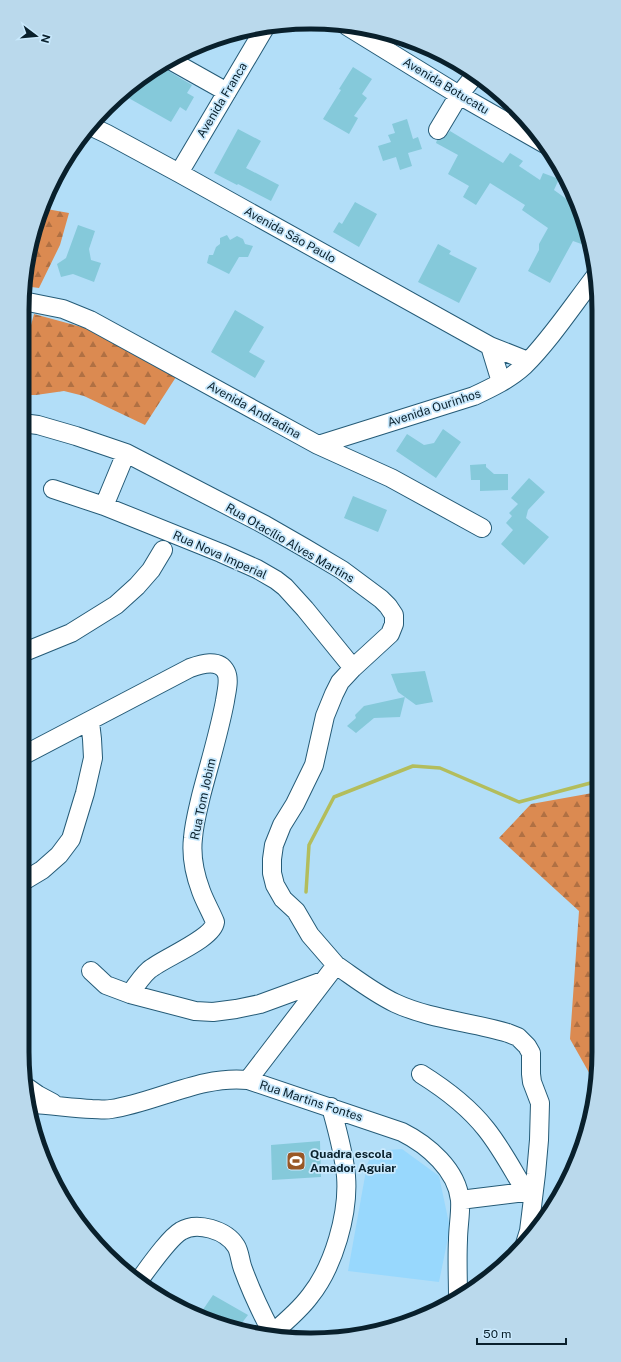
<svg xmlns="http://www.w3.org/2000/svg" width="621" height="1362" viewBox="0 0 621 1362" font-family="'Public Sans',sans-serif">
<style>
.built{fill:#98d8fd}
.forest{fill:url(#forest-firs)}
.lines{fill:none;stroke-linecap:round;stroke-linejoin:round}
.stream{stroke:#b3bd5c;stroke-width:3.5}
.building{fill:#85c9da}
.minor-casing{stroke:#255b77;stroke-width:20}
.minor{stroke:#fff;stroke-width:18}
.labels{text-anchor:middle;stroke-width:3.5;stroke-linejoin:round;paint-order:stroke}
.street-label{font-size:12px;fill:#09202c;stroke:#c9e9fd}
.poi-label{font-size:12px;font-weight:bold;fill:#09202c;stroke:#c9e9fd;text-anchor:start}
.rim{fill:none;stroke:#09202c;stroke-width:5}
</style>
<defs>
<pattern id="forest-firs" width="22" height="20" patternUnits="userSpaceOnUse"><rect width="22" height="20" fill="#db8a51"/><path d="M5 1l3.5 6h-7zM16 11l3.5 6h-7z" fill="#b07043"/></pattern>
</defs>
<rect width="100%" height="100%" fill="#b2def8"/>
<path class="built" d="M402,1149L439,1176L450,1228L439,1282L348,1271L367,1165L373,1151Z"/>
<path class="forest" d="M41,208L69,213L60,245L39,288L24,286L28,254Z
M34,314L89,329L176,377L145,425L84,396L64,391L36,395H22V359Z
M598,792L599,1052L596,1085L570,1039L579,911L499,838L531,804Z"/>
<g class="lines">
<path class="stream" d="M306,892L309,845L334,797L413,766L440,768L519,802L598,781"/>
</g>
<path class="building" d="M161,65L165,69L192,85L187,93L194,97L186,111L180,107L171,122L125,96L130,87L150,71Z
M353,67L372,79L362,94L367,98L354,116L358,118L349,134L323,119L341,90L339,89Z
M407,119L413,139L418,137L422,149L408,153L412,166L400,170L396,157L383,161L378,146L391,142L388,135L395,133L392,124Z
M238,129L261,141L246,168L279,185L271,201L238,184L237,185L214,173Z
M450,131L503,163L510,153L523,161L519,166L540,180L543,173L559,179L554,190L579,208L590,247L573,241L550,283L528,271L539,250V244L548,228L522,210L525,205L490,183L476,205L463,197L469,186L448,174L458,155L436,143L437,140L443,139Z
M355,202L377,214L359,247L333,232L339,222L342,224Z
M78,225L95,231L89,249L91,260L101,263L94,282L73,274L61,277L57,264L66,258Z
M227,235L230,240L237,236L243,239L245,244L253,246L248,257H239L229,274L207,263L209,255H213L216,247L220,244V238Z
M438,244L451,251L449,254L477,268L459,303L418,282Z
M235,310L264,327L249,352L265,361L255,378L211,352Z
M443,429L461,442L436,478L396,451L407,434L424,445L434,443Z
M486,464V467L494,474H508V490L480,491V480H471L470,465Z
M529,478L545,492L528,510L526,518L549,537L524,565L501,544L513,530L506,523L512,516L509,513L518,504L511,498Z
M353,496L387,510L378,532L344,518Z
M425,671L433,702L416,705L398,692L391,674Z
M405,697L400,717L374,718L356,733L347,726L356,718L355,715L364,706Z
M320,1141L321,1177L272,1180L271,1145Z
M213,1295L248,1315L238,1328L200,1314Z"/>
<g class="lines">
<defs>
<path id="minor" d="M347,26L459,95L545,144
M170,60L227,92
M90,126L107,134L179,173L490,346L528,361
M438,130L459,95L475,75
M179,173L266,26
M23,301L63,309L90,320L318,445L391,478L482,528
M490,346L501,382
M22,423L38,425L76,436L126,453L265,525L305,548L342,570L381,599L388,606L394,615V624L390,634L353,668L340,682L334,694L325,716L314,765L295,804L282,825L274,845L272,859V873L275,885L283,899L296,911L310,935L336,965L248,1080
M318,445L474,396C491,388 510,379 524,366C551,339 573,305 597,274
M53,489L104,506L221,553L257,569L276,580L285,587L305,609L353,668
M104,506L126,453
M22,653L71,633L116,605L137,586L151,570L163,550
M22,756L190,668C201,664 219,658 226,672C230,680 226,693 225,701C219,733 209,765 201,796C198,809 194,824 193,838C191,855 195,875 201,891C205,902 211,912 215,922C213,939 163,958 149,970C142,976 136,985 130,994
M22,882L42,870L59,855L71,839L85,793L93,758L92,739L90,722
M336,965C355,978 374,993 395,1003C429,1019 471,1022 508,1033L518,1037L527,1046L531,1053V1074L532,1082L540,1103L539,1140L536,1174L529,1231L525,1244
M91,971L106,985L130,994L195,1011L213,1012L236,1009L260,1004L323,981
M421,1074C445,1089 468,1106 486,1129C502,1149 513,1171 526,1192
M28,1088L38,1095L53,1103
M31,1104C51,1105 72,1108 92,1109C98,1109 105,1110 111,1109C157,1102 201,1075 248,1080L402,1132C428,1145 457,1170 460,1200C461,1213 458,1227 458,1240C457,1260 458,1279 458,1299
M460,1200L533,1191
M140,1279C149,1267 169,1238 181,1231C197,1221 226,1230 236,1246C240,1252 240,1262 243,1269C251,1291 261,1312 272,1333
M269,1336C283,1324 299,1311 310,1296C334,1266 349,1213 346,1176C344,1153 337,1129 331,1107"/>
</defs>
<use href="#minor" class="minor-casing"/>
<use href="#minor" class="minor"/>
</g>
<defs>
<symbol id="stadium-square" viewBox="-11 -11 22 22"><rect x="-9" y="-9" width="18" height="18" rx="4" fill="#995725" stroke="#c9e9fd"/><path d="M0-5a6.5 5 0 1 0 0 10a6.5 5 0 1 0 0-10ZM-3.5-1.8h7v3.6h-7Z" fill="#fff"/></symbol>
</defs>
<g fill-rule="evenodd">
<use href="#stadium-square" x="285" y="1150" width="22" height="22"/>
</g>
<g class="labels">
<g class="street-label">
<text transform="translate(446 86) rotate(31)" y="4">Avenida Botucatu</text>
<text transform="translate(222 100) rotate(-59)" y="4">Avenida Franca</text>
<text transform="translate(290 235) rotate(29)" y="4">Avenida São Paulo</text>
<text transform="translate(434 408) rotate(-18)" y="4">Avenida Ourinhos</text>
<text transform="translate(254 410) rotate(29)" y="4">Avenida Andradina</text>
<text transform="translate(290 543) rotate(30)" y="4">Rua Otacílio Alves Martins</text>
<text transform="translate(220 555) rotate(24)" y="4">Rua Nova Imperial</text>
<text transform="translate(203 799) rotate(-78)" y="4">Rua Tom Jobim</text>
<text transform="translate(311 1101) rotate(18)" y="4">Rua Martins Fontes</text>
</g>
<g class="poi-label">
<text x="310" y="1158">Quadra escola<tspan x="310" dy="14">Amador Aguiar</tspan></text>
</g>
</g>
<path d="M0 0H621V1362H0ZM310 29H311A281 281 0 0 1 592 310V1052A281 281 0 0 1 311 1333H310A281 281 0 0 1 29 1052V310A281 281 0 0 1 310 29Z" fill="#bad9ec" fill-rule="evenodd"/>
<path class="rim" d="M310 29H311A281 281 0 0 1 592 310V1052A281 281 0 0 1 311 1333H310A281 281 0 0 1 29 1052V310A281 281 0 0 1 310 29Z"/>
<g transform="translate(36 36) rotate(106)" stroke="#c9e9fd" stroke-width="3" paint-order="stroke">
<path d="M0-3L7 15L0 10L-7 15Z" fill="#09202c"/>
<text y="-6" font-size="11" font-weight="bold" text-anchor="middle" fill="#09202c">N</text>
</g>
<path d="M477 1338v6h89v-6" fill="none" stroke="#09202c" stroke-width="2"/>
<text x="483" y="1338" font-size="12" fill="#09202c" stroke="#c9e9fd" stroke-width="3" paint-order="stroke">50 m</text>
</svg>
